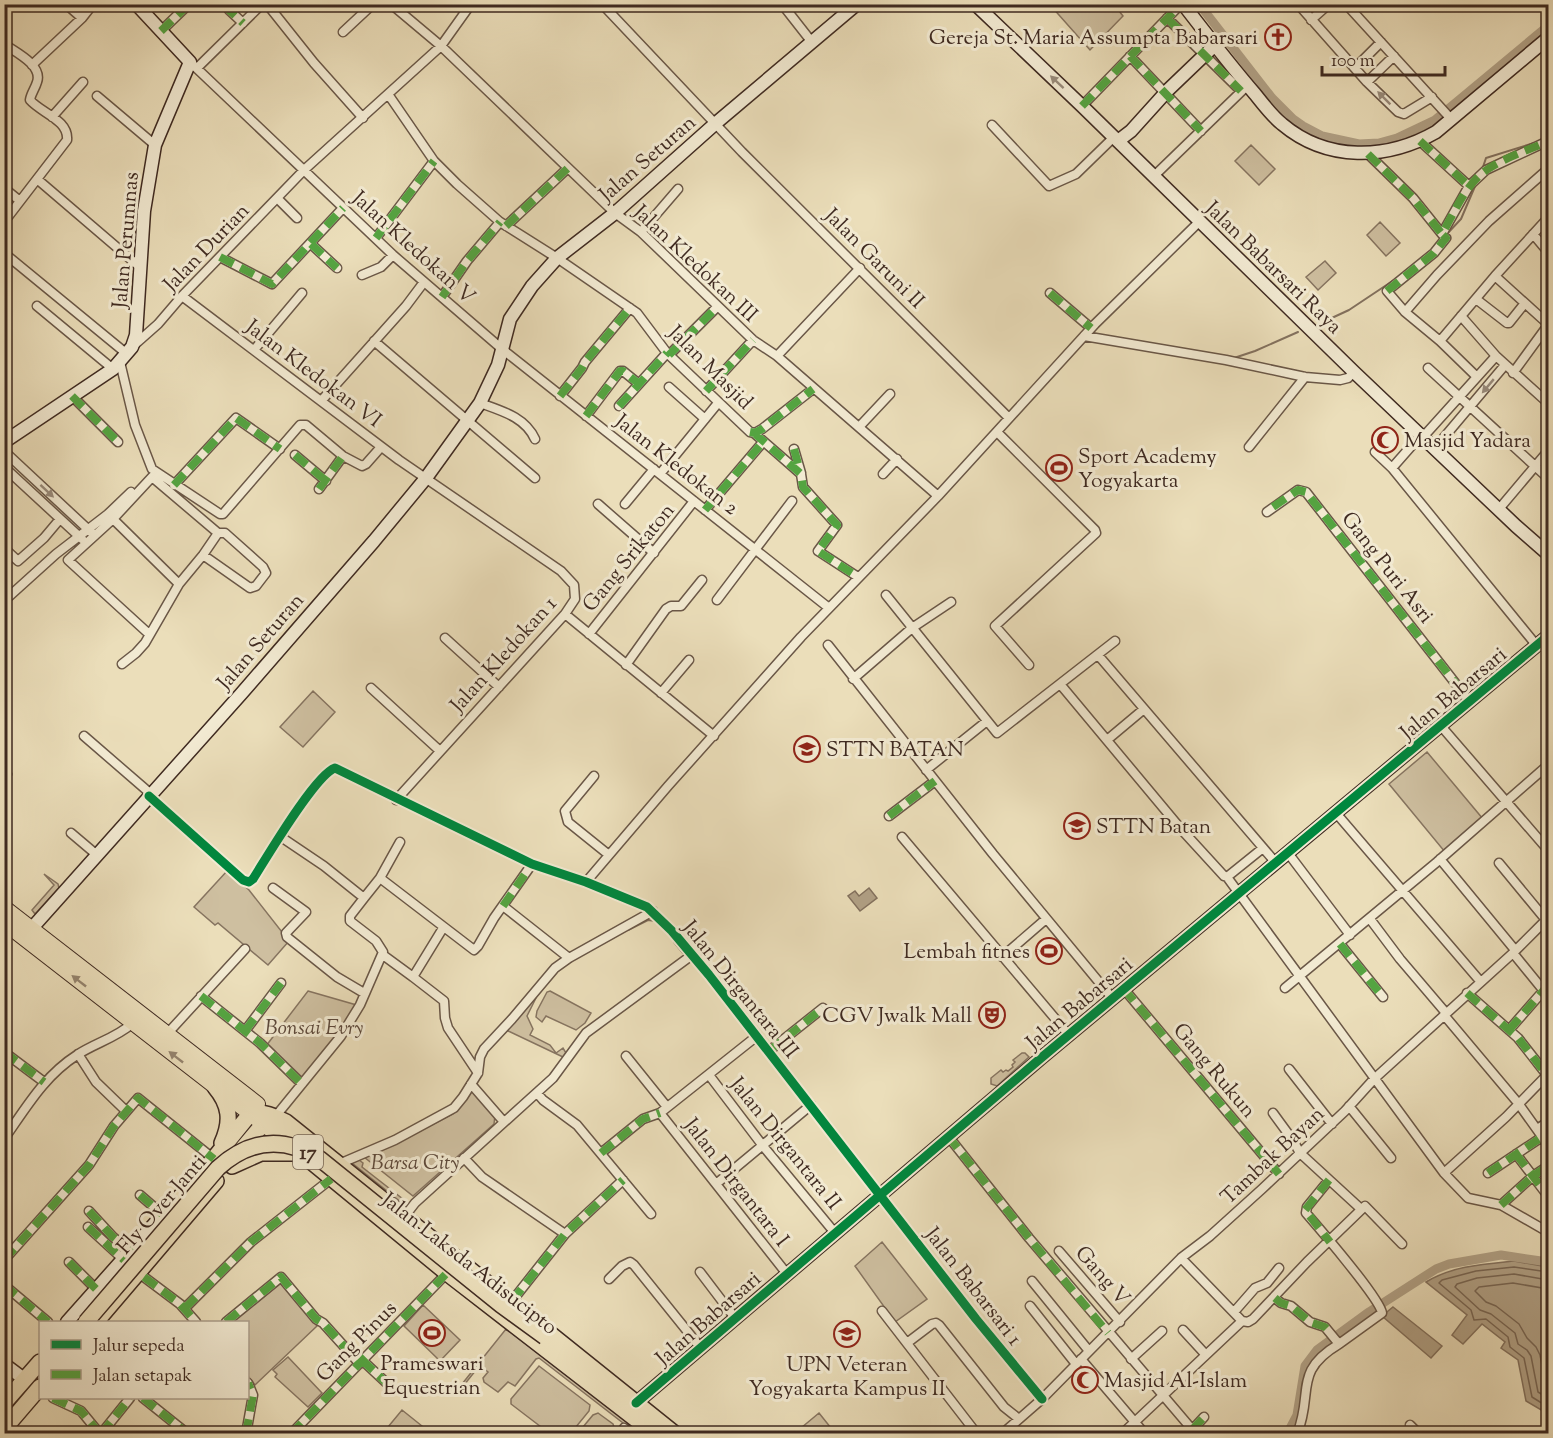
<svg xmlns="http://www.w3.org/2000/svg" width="1553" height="1438" viewBox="0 0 1553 1438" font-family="'Sorts Mill Goudy',serif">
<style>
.green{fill:#cebfa0;stroke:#867460;stroke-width:1.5}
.water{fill:#b1a186;stroke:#83715e;stroke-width:1.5}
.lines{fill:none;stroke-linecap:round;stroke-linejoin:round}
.shore{stroke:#786654;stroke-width:1.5}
.stream{stroke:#83715e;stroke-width:2}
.canal{stroke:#b1a186;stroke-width:9}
.street-casing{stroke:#6a5747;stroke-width:11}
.secondary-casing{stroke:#3f2a21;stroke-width:15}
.primary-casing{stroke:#3f2a21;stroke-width:16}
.highway-casing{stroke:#3f2a21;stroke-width:18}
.street{stroke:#f2ead2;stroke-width:8}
.secondary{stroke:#f2ead2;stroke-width:12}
.primary{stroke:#ebdeba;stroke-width:14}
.highway{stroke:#ebdeba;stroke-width:15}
.highway-bridge-casing{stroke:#3f2a21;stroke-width:18;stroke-linecap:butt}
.highway-bridge{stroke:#ebdeba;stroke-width:15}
.quiet{stroke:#54a441;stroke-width:8;stroke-dasharray:15 8;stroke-linecap:butt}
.cycleway-casing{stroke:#f2ead2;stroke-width:13}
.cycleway{stroke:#00873e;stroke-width:9}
.oneway{fill:#988a7a}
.oneway2{fill:#95846e}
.labels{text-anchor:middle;stroke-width:6;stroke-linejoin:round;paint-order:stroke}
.shield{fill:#f2ead2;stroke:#756456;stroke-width:1.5}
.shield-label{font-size:20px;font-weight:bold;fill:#3f2a21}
.poi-label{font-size:21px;fill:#3f2a21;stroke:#f2ead2;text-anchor:start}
.street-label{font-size:21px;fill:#3f2a21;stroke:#f2ead2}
.park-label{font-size:21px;font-style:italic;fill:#5c483a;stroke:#f2ead2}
</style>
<rect width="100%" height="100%" fill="#ebdeba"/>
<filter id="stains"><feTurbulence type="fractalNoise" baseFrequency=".00333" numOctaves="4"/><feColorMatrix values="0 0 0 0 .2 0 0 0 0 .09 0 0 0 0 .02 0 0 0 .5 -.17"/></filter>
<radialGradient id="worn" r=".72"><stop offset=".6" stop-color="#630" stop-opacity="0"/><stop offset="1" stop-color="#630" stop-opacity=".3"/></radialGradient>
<path class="green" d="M1052,5V4L1125,5L1119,11L1123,16L1090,50L1051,6Z
M1251,145L1275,169L1259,185L1235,161Z
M1380,222L1400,243L1386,256L1367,235Z
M1325,261L1336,273L1318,290L1306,277Z
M313,691L335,712L303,747L280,727Z
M1427,752L1483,819L1445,852L1389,784Z
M227,871L249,890L289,941L268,965L218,923L215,925L194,907Z
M44,874L58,884L59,888L35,914L32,910L54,885Z
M308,991L360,1006L302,1083L266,1046Z
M550,991L591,1013L585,1023L576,1030L546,1016L542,1022L536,1017L537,1011L547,992Z
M537,996L527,1016L533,1029L530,1035L550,1045L556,1053L563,1048L566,1053L563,1057L506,1030Z
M1022,1053H1025L1029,1057L997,1086L991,1084V1078L1001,1070L1003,1072L1006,1070L1008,1071L1013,1067L1012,1065L1015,1062L1013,1060Z
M472,1090L495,1115L494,1124L413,1196L364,1157L397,1143L453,1114Z
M359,1160L363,1163L362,1167L408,1203L407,1207L352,1163Z
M882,1242L927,1299L895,1322L855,1266Z
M281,1283L317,1326L255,1385L248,1376V1322H232Z
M423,1305L460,1340L440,1361L404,1326Z
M506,1329L642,1433H636L539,1358L536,1359L515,1386L508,1382L498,1392L484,1382L483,1378L488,1372L480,1365L464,1385L462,1384Z
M288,1357L322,1393L308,1407L275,1377L277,1374L273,1370Z
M539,1366L590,1405L589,1411L571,1433H549L511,1404V1399Z
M402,1410L422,1426L416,1433H383Z
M598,1413L613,1424L616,1433H578L593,1415Z
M819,1413L835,1433H795Z"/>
<path class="water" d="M869,888L877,898L860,911L848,896L855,891L859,896Z
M1514,1261L1548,1267V1414L1526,1401L1518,1360L1501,1348L1505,1342L1482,1324L1463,1344L1452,1335L1467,1315L1426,1282C1452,1266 1484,1264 1514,1261Z
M1393,1307L1442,1346L1431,1358L1382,1316Z"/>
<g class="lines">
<path class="shore" d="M1548,1272L1514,1267L1476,1271L1442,1280L1439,1283L1471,1310L1474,1320L1486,1319L1508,1337L1510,1347L1524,1358L1532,1397L1548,1407
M1548,1280L1514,1274L1477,1278L1457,1284L1455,1287L1480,1310L1491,1314L1515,1333L1518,1344L1527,1350L1531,1356L1538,1392L1548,1398
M1548,1289L1513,1283L1479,1287L1475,1291L1486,1302L1496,1306L1519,1324L1527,1338L1536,1347L1540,1355L1546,1386L1548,1388"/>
<path class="stream" d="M1540,141L1548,133
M1482,170L1486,158L1534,143
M1446,235L1461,219L1476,184
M1321,323L1349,310L1397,278
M1234,358L1255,351L1298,332
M628,930L648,920L656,921
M674,942L683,953
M701,955L708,949"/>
<path class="canal" d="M1199,4L1272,98L1293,119L1303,126L1322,136L1359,144L1379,143L1397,138L1435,120L1548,26
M1287,1434L1297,1415L1305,1366L1317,1350L1369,1312L1436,1269L1449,1264L1501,1255L1548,1262"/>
<defs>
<path id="street" d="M66,4L82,18
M232,4L229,10L243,23
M267,4L314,63L363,118
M391,4L441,46L615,213L641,232L753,340L777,356L938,496
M602,4L742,152L1009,418
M782,4L811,41
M1298,4L1367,82L1398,112L1404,114L1432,97
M1346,4L1452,120
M1167,18L1241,91
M1311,20L1329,4
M161,31L189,4
M343,32L373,4
M4,44C15,52 43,65 37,82C35,89 31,93 30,100C41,113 69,120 67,140L4,222
M1130,56L1201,131
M190,62L393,255L502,349L829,608
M32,65L82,18L93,4
M197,68L262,4
M1355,68L1381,42
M1367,82L1394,56
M388,94L434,161L457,184L500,222L557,258L637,313L667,353L750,432L755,433L762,429L813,389
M97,96L155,145
M1082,106L1181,4
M52,117L83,82
M992,125L1049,186L1076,174L1114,137
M1420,141L1469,186
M1368,154L1413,198L1442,234
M1154,176L1247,86
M37,179L141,268
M4,188L20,201
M277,198L297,218
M506,226L568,168
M641,232L678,189
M1533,234L1548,252
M376,238L434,161
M311,244L337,268
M4,253L127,354
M220,257L272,284L343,208
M362,275L381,267L393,255
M1495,276L1548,324
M1050,293L1091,328
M182,296L399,460L561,571L574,585L575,599L565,614L396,800
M442,297L467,261L500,222
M1476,299L1507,323H1509L1525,303
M37,306L113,369
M1405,312L1387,291L1434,253L1446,238L1442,234L1469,186L1486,170L1548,141
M1461,316L1496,356L1548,403
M1084,336L1226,360L1305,377L1340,380L1348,378L1354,372
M374,341L535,478
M1440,341L1495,276L1548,218
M132,347L158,324L182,296L304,170L441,46L471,4
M254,350L302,293
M669,355L717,307
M777,356L860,268
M120,362L135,425L152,469L220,514H223L300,425H306L343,456L362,466L366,464L381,447
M1428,368L1548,478
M1513,373L1548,325
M1477,377L1440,341L1405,312L1437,275L1489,221L1548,169
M669,387L705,419
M706,391L753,340
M72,396L118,442
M560,396L582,368L585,362L630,308
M322,400L406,306L424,282
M480,403C502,411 525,417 535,439
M619,406L667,353
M586,416L620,371H623L639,384
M859,427L890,394
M997,432L1095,530L1096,533L995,626L1029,665
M754,433L801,474L803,487L837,525L818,551L858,577
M1423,437L1496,356
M1249,447L1305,377
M1435,448L1505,365
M794,449L801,473
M4,451L92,533
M1375,452L1392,468L1537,646
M295,455L326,481
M4,467L82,539
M1392,468L1421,435
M660,474L718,403
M883,474L897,459
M174,485L236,418L280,449
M319,489L343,456
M598,504L654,553
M625,504L654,469
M1499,509L1548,451
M705,510L763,442
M1267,512L1298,490L1306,492L1470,702
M113,519L179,584
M4,548L18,561L44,538L60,519
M886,595L997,733L1115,641
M717,600L792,501
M4,601L56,554L108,514L131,492
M565,614L714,736
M149,634L68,560L113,519L152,477L218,533H225L263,567L266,573L256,586L250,588L203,555
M589,634L694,501
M445,638L499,687
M828,645L993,854L1113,999
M1098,655L1276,863
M122,664L136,653L145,643L179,584L203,555L218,533
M626,665L666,609L671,606H681L702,580
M853,679L912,628L951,602
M1060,684L1181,829L1224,876L1227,877L1444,1173L1468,1198L1501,1205L1548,1232
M371,688L440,751
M661,693L689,660
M1441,726L1548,850
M84,736L151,794
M1107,740L1144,709
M926,770L987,721
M4,772L7,774
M594,776L565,811L568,822L609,855
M149,796L243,880L249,882L253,879C267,857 315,775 335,768L532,864L586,882L647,907L672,931L709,975L976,1319L1042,1399
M1336,813L1480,981
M889,816L935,781
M71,833L97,855
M902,837L1069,1035
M1288,853L1350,935
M1440,859L1515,950
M1499,863L1546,920
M1227,877L1263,848
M380,878L474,950L478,946L494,918L532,864
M586,882L668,786L801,637L938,496L1095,324L1200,221
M273,888L306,912L286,933L287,937L337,977L364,993
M364,898L380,878L400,842
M503,906L569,958
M1370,919L1400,959L1446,1013
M1340,944L1383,997
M1513,953L1548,996
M383,955L413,977L443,928
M1002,957L1046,919
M413,977L444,1001L445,1018L448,1028L478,1073
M1285,988L1437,862L1548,765
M1124,989L1279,1174
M1467,993L1518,1038L1547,1075
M201,996L260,1043L302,1084
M1444,1015L1518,1103L1548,1145
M1509,1030L1544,990
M245,1031L281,983
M167,1034L245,949
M769,1051L823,1008
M4,1052L44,1082
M78,1054L96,1082L126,1111
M626,1056L667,1107
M1289,1069L1332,1124
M709,1075L763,1146L835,1233
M471,1084L504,1122
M537,1093L543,1100L577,1125L651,1214
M1349,1106L1391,1158
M660,1113L787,1274
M1273,1113L1292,1139L1300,1153L1361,1209
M275,1117L341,1036L360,1005L383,952L376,941L350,921V916L364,898L324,866L281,837
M1537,1129L1548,1122
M948,1136L1029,1238L1196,1434
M4,1139C26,1108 44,1076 77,1055C95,1043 116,1038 133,1023
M601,1153L643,1119L660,1113L757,1036
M1516,1154L1548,1196
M464,1158L482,1177L565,1234
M339,1164L395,1140L454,1108L463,1097L478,1073L480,1057L484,1049L512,1019L555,968L569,958L653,911
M1444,1173L1506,1117L1548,1074
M1488,1173L1542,1137
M716,1184L811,1105
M140,1195L162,1214
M1501,1205L1533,1176L1548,1166
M89,1211L113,1237L131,1252
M405,1216L415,1203L553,1078L586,1033L692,955
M88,1227L124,1260
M1059,1251L1120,1322
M4,1260L89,1165L114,1126L138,1098L214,1159
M69,1262L97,1290
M700,1272L735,1318
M144,1277L180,1304L196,1322
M609,1279L622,1266L630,1262L634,1265L700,1347
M1032,1281L1089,1351
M4,1285L48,1322
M1275,1298L1281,1303L1291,1306L1310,1322L1325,1327L1339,1344L1382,1313C1380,1299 1319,1228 1306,1213L1307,1207L1329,1180
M512,1301L565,1234L623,1180
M1030,1306L1076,1364
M185,1308L251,1242L331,1179
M882,1311L977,1434
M1234,1312L1255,1288L1267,1283L1279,1268
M1242,1321L1248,1322L1253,1319L1307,1262L1365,1206L1402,1244
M226,1322L281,1277L316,1319L323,1323L359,1363
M1183,1330L1206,1355
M907,1343L932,1324L936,1323L939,1325L1004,1407L1019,1419
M1081,1359L1145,1434
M1131,1359L1162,1331
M362,1360L394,1390
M53,1398L81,1411L100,1434
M143,1398L188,1434
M1410,1425L1419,1434
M1192,1430L1204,1417
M101,1434L130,1398
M246,1434L253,1395L248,1383
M291,1434L447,1273
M620,1434L624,1428L631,1434
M1002,1434L1042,1399L1181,1258L1210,1236L1262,1189L1345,1111L1374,1079L1513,953L1548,918
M1122,1434L1242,1321L1181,1258
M1297,1434C1314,1393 1292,1372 1339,1344"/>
<path id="secondary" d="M975,4L1082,106L1354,372L1516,526L1548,554
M1183,4C1207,35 1230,65 1255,94C1263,104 1272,116 1282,124C1327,162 1387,160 1436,132L1548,38
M1118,141L1131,131L1168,90L1215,45
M4,442L113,369L132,347L136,335L144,211L155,145L190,62L136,4
M32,928L241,694L374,541L426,478L480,403L498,365L510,319L532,286L557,258L615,213L716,123L857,4
M67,1322L180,1195
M4,1364L20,1376
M636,1403L1041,1058L1548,636"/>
<path id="primary" d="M4,907L258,1104
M4,923L259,1121"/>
<path id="highway" d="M215,1087C230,1105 232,1121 222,1143
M263,1124L279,1135L447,1273L655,1434
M237,1155L263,1124L264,1116
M232,1166L261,1153H298
M177,1204L250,1114C264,1111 274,1116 286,1122L675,1434
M96,1322L216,1181
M4,1403L40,1362
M4,1429L40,1387"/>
</defs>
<use href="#street" class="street-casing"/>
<use href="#secondary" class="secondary-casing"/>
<use href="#primary" class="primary-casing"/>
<use href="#highway" class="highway-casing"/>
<use href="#street" class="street"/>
<use href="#secondary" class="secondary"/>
<use href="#primary" class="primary"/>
<use href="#highway" class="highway"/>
<defs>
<path id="highway-bridge" d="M86,1322L218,1168C250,1139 284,1136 320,1159L501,1305L545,1337"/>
</defs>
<use href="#highway-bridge" class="highway-bridge-casing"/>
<use href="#highway-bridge" class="highway-bridge"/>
<path class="quiet" d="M232,4L229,10L243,23
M1167,18L1241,91
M161,31L189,4
M1130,56L1201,131
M1082,106L1181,4
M1420,141L1469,186
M1368,154L1413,198L1442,234
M1544,173L1548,176
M506,226L568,168
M376,238L434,161
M311,244L337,268
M220,257L272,284L343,208
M1387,291L1434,253L1446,238L1442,234C1454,213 1466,183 1488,169C1506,157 1529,150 1548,141
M1050,293L1091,328
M442,297L467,261L500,222
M669,355L717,307
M706,391L753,340
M72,396L118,442
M560,396L582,368L585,362L630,308
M619,406L667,353
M586,416L620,371H623L639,384
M750,432L755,433L762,429L813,389
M754,433L801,474L803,487L837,525L818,551L858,577
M794,449L800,471
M295,455L326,481
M174,485L236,418L280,449
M319,489L343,456
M1273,507L1298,490L1306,492L1470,702
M705,510L763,442
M889,816L935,781
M503,906L532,864
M1340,944L1383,997
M1124,989L1279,1174
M1467,993L1518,1038L1547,1075
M201,996L260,1043L302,1084
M1509,1030L1544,990
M245,1031L281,983
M769,1051L823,1008
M4,1052L44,1082
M948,1136L1029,1238L1108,1333
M601,1153L643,1119L660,1113
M1516,1154L1548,1196
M1488,1173L1542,1137
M1329,1180L1305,1210L1330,1242
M140,1195L162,1214
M1501,1205L1533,1176L1548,1166
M89,1211L113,1237L131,1252
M88,1227L124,1260
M4,1260L89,1165L114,1126L138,1098L214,1159
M69,1262L97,1290
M144,1277L180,1304L196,1322
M4,1285L48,1322
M1275,1298L1281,1303L1291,1306L1310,1322L1325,1327L1331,1333
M512,1301L565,1234L623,1180
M185,1308L251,1242L331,1179
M226,1322L281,1277L316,1319L323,1323L359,1363
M362,1360L394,1390
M53,1398L81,1411L100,1434
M143,1398L188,1434
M1192,1430L1204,1417
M101,1434L130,1398
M246,1434L253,1395L248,1383
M291,1434L447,1273"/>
<defs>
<path id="cycleway" d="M149,796L243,880L249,882L253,879C267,857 315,775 335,768L532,864L586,882L647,907L672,931L709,975L976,1319L1042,1399
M636,1403L1041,1058L1548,636"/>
</defs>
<use href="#cycleway" class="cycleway-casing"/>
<use href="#cycleway" class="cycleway"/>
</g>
<defs><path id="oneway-solid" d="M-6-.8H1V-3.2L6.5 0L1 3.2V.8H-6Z" transform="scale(1.5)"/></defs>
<g class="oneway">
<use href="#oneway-solid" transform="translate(1057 82) rotate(-137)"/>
<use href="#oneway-solid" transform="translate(1384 98) rotate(-135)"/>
<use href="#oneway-solid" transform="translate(1488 386) rotate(130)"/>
<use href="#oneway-solid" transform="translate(47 491) rotate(43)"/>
</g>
<g class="oneway2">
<use href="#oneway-solid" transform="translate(79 981) rotate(-142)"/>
<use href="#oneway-solid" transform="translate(176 1057) rotate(-142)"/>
</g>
<defs>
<symbol id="church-ring" viewBox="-11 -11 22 22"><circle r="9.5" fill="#f2ead2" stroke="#8f2418" stroke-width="1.5"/><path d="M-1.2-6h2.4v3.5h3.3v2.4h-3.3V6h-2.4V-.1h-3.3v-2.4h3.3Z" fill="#8f2418"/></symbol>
<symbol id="mosque-ring" viewBox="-11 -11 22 22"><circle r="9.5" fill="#f2ead2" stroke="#8f2418" stroke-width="1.5"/><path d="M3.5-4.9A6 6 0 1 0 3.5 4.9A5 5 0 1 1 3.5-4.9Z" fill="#8f2418"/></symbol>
<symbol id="stadium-ring" viewBox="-11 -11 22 22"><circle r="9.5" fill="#f2ead2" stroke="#8f2418" stroke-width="1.5"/><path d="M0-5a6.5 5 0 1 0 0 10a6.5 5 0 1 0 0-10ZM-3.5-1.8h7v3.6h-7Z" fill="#8f2418"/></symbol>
<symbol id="university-ring" viewBox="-11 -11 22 22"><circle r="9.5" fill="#f2ead2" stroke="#8f2418" stroke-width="1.5"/><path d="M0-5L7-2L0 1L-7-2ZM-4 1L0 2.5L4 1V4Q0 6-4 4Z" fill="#8f2418"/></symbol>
<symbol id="theatre-ring" viewBox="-11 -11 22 22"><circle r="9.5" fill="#f2ead2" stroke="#8f2418" stroke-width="1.5"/><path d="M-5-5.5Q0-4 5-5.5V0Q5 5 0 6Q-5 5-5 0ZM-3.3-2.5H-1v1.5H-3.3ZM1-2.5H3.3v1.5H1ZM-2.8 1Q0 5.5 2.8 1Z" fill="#8f2418"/></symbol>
</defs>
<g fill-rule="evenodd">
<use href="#church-ring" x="1263" y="22" width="30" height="30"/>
<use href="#mosque-ring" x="1370" y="425" width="30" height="30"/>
<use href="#stadium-ring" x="1044" y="453" width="30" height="30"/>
<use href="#university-ring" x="792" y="734" width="30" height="30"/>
<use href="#university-ring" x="1062" y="811" width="30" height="30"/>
<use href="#stadium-ring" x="1034" y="936" width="30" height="30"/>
<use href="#theatre-ring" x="977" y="1000" width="30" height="30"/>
<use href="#stadium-ring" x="417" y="1318" width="30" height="30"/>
<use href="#university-ring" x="832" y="1319" width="30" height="30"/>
<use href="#mosque-ring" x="1070" y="1365" width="30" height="30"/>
</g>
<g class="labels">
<rect class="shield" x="293" y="1135" width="30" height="34" rx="4.5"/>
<g class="shield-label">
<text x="308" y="1159">17</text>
</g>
<g class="poi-label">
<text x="1258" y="44" text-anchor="end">Gereja St. Maria Assumpta Babarsari</text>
<text x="1404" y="447">Masjid Yadara</text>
<text x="1078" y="463">Sport Academy<tspan x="1078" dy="24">Yogyakarta</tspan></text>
<text x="826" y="756">STTN BATAN</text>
<text x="1096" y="833">STTN Batan</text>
<text x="1030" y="958" text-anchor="end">Lembah fitnes</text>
<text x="972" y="1022" text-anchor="end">CGV Jwalk Mall</text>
<text x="432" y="1370" text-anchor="middle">Prameswari<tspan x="432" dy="24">Equestrian</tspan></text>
<text x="847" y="1371" text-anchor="middle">UPN Veteran<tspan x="847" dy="24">Yogyakarta Kampus II</tspan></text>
<text x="1104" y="1387">Masjid Al-Islam</text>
</g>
<g class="street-label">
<text transform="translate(647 158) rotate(-41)" y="7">Jalan Seturan</text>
<text transform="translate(125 240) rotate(-85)" y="7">Jalan Perumnas</text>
<text transform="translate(206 247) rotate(-46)" y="7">Jalan Durian</text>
<text transform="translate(414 247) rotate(42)" y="7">Jalan Kledokan V</text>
<text transform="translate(875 258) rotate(45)" y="7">Jalan Garuni II</text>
<text transform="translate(696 263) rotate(43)" y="7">Jalan Kledokan III</text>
<text transform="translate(1274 267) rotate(44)" y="7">Jalan Babarsari Raya</text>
<text transform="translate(711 367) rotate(45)" y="7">Jalan Masjid</text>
<text transform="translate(314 373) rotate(37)" y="7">Jalan Kledokan VI</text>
<text transform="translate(677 464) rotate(38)" y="7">Jalan Kledokan 2</text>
<text transform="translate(628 557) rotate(-51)" y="7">Gang Srikaton</text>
<text transform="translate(1388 567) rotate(52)" y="7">Gang Puri Asri</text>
<text transform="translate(260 641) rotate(-49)" y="7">Jalan Seturan</text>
<text transform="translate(503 654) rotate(-48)" y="7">Jalan Kledokan 1</text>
<text transform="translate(1453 693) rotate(-40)" y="7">Jalan Babarsari</text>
<text transform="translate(741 989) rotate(51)" y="7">Jalan Dirgantara III</text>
<text transform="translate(1079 1003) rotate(-40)" y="7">Jalan Babarsari</text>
<text transform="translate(1215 1070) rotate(50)" y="7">Gang Rukun</text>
<text transform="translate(786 1143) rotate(51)" y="7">Jalan Dirgantara II</text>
<text transform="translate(1272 1155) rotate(-43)" y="7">Tambak Bayan</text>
<text transform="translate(737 1182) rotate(52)" y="7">Jalan Dirgantara I</text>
<text transform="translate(161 1204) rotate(-49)" y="7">Fly Over Janti</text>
<text transform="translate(470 1263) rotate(38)" y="7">Jalan Laksda Adisucipto</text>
<text transform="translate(1103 1275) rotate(49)" y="7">Gang V</text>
<text transform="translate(974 1286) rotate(52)" y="7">Jalan Babarsari 1</text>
<text transform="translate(708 1318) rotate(-41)" y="7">Jalan Babarsari</text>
<text transform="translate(356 1341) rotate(-45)" y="7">Gang Pinus</text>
</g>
<g class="park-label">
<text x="314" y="1034">Bonsai Evry</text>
<text x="415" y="1169">Barsa City</text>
</g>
</g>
<rect width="1553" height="1438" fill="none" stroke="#ebdeba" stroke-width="24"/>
<rect x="6" y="6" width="1541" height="1426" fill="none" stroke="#3f2a21" stroke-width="3"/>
<rect x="12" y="12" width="1529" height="1414" fill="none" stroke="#3f2a21" stroke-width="1.5"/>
<rect x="39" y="1321" width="210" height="78" fill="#f2ead2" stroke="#aa9d8b" stroke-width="1.5"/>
<rect x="51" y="1340" width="30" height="9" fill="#00873e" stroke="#aa9d8b" stroke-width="1.5"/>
<text x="93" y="1351" font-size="18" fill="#3f2a21">Jalur sepeda</text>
<rect x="51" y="1370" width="30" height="9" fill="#54a441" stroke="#aa9d8b" stroke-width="1.5"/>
<text x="93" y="1381" font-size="18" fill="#3f2a21">Jalan setapak</text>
<path d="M1322 66v9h123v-9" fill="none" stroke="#3f2a21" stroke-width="3"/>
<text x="1331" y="66" font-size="18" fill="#3f2a21" stroke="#f2ead2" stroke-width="4.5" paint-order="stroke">100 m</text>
<rect width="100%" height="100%" filter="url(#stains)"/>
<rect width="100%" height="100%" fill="url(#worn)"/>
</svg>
